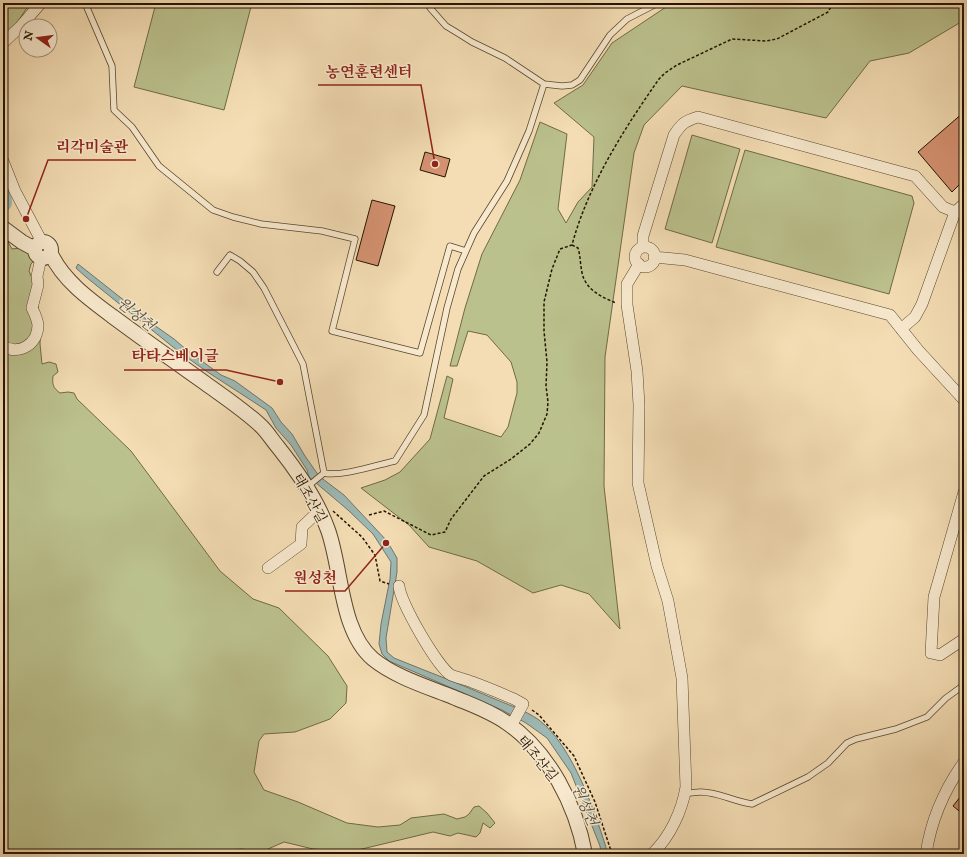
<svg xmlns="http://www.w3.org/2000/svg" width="967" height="857" viewBox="0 0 967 857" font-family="'IM FELL English','Noto Serif KR',serif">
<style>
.green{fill:#bbc18d;stroke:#6f6a46}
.water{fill:#9ebab6;stroke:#6d776d}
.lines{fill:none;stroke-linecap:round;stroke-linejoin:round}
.river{stroke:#9ebab6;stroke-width:16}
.building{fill:#d59272;stroke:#231300}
.service-casing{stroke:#57462d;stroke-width:7}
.minor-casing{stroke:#57462d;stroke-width:12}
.tertiary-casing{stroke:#57462d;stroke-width:16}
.path{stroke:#231300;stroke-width:1.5;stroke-dasharray:3 2;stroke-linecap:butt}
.service{stroke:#f8e9ce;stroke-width:5.5}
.minor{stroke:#f8e9ce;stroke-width:11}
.tertiary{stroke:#f8e9ce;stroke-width:14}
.labels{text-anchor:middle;stroke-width:3;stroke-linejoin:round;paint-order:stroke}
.street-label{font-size:14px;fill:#231300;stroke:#f8e9ce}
.water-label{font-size:15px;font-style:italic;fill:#4e4d40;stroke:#f8e9ce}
.leader{fill:none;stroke:#8f2418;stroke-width:1.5}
.callout-dot{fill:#8f2418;stroke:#f8e9ce;stroke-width:1.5}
.callout-label{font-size:15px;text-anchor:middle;font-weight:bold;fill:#8f2418;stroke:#f8e9ce;stroke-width:3;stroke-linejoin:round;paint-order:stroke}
</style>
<rect width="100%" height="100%" fill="#f4ddb4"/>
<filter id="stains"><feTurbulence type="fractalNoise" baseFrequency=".005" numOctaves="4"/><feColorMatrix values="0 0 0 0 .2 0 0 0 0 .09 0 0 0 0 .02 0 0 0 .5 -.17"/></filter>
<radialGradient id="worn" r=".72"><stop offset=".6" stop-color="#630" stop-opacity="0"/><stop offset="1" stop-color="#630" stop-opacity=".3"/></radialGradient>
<path class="green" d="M3,3H30L13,29L3,36Z
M156,3H252L224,110L134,87Z
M672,3H964V23L961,22L909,53L870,61L826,118L682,86L644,125L634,153L605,357L604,486L620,629L589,594L561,585L533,593L477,561L429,547L409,525L361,488L385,480L400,472L430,439L447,376L453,379L444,418L501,437L508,427L517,393V382L511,362L487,335L468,331L457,366H450L465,308L482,254L520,180L540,122L567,134L558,209L566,223L578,202L592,187L594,137L554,103L583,85L612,43Z
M692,135L740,149L712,243L665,229Z
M745,150L912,196L914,203L889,294L716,247Z
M3,233L12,249L20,248L36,258L31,264L29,271L33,281L41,322L40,344L42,364L49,362L56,364L58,372L53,376C52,384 53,388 60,393L68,392L74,393L77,399L131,451L220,571L253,599L279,608L328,656L347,686L346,703L330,719L295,732L264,734L259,741L254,772L264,790L298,802L347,823L378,827L400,825L411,818L444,814L457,819L465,817L469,814L474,807L479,806L487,813L495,823L490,828L483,823L480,833L476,837L458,833L450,836L433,832L362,849L348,851L313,849L284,842L259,853L242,849L200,852L190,854H3Z"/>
<path class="water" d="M78,264L130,305L147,320L174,339L188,351L221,375L235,381L272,408L281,422L292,434L305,456L319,476L344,495L387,541L397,558V572L386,638L387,652L394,658C426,671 458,683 490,697C506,704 525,710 539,720C573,746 596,814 608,854H601L600,846L571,773L547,738L526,723L502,710L410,670L389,661L382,654L379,644L381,624L390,579L391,562L373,534L348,510L309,477L307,470L291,445L276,428L266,410L206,371L178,351L86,277L76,268Z"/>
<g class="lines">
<path class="river" d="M3,191L4,203"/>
</g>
<path class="building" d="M964,112V180L952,192L918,152Z
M425,152L450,159L445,177L420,170Z
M372,200L395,206L378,266L356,260Z
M964,792V815L953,806Z"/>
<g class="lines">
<defs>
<path id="service" d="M85,3L112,66L114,110L132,127L159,166L213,210L233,217L261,224L322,231L355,239L332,331L420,353L450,246L466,251
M427,3L431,9L446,26L456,32L472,42L505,58L544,84L562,86L572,85L580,80L610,35L627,19L658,3
M217,272L230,255L240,261L253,272L264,288L303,364L324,473
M307,487L324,473C341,477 377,465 395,461L424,415L447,308L458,269L474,233L507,181L529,131L544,84
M685,794C690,793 695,792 701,792C718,792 735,802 752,804L808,777L828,763L847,743L856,739L896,729L927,717L946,698L964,685"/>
<path id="minor" d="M3,43L20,27L41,3
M3,161L15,191L42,242
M643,247V236L674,135C682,123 685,121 698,117L915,176L943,207L955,212
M635 257a10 10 0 1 1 20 0a10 10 0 1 1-20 0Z
M654,257L685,260L890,315L918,350L964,400
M639,264L627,284V305L637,371L639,405L638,483L657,566L668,601L682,678L686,787C682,811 670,837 652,854
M901,329L915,317L922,304L955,212L964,204
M3,346C19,356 38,344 38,325C37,318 35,314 32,308L38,285L37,276L41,258
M964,492L934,597L931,653L940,655L964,639
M268,568L301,544L302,527L320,510
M399,586C400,602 438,668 451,675C458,678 465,679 472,682C486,687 500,693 514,699L523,704L511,726
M926,854C931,820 944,790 964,762"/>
<path id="tertiary" d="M3,228L22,242L35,249
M35 250a8 8 0 1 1 16 0a8 8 0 1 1-16 0Z
M51,254C63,280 89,299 112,316C143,339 174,361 205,383C223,396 247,412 262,427C268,433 272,440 278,447C298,472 317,499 328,530C342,569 340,631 373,659C395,677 428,687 453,697C472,705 490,711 507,723C549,752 576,805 585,854"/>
</defs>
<use href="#service" class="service-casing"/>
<use href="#minor" class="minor-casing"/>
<use href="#tertiary" class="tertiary-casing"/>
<path class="path" d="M572,245L578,248C581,257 580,270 584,279C590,292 604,298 616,303
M333,511L362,537L375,555L380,581L389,584
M369,515L384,511L431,535L445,532L451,519L484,476L511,459L530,444L539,433L547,414L548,402L546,386L547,362L544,331V302L552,269L560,249L572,245C588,185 624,129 659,79L665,73L677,65L732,39L766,41L777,39L828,12L833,3
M532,710L539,715L574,756L595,802L612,854"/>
<use href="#service" class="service"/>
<use href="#minor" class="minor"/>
<use href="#tertiary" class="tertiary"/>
</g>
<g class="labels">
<g class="street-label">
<text transform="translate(310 498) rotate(61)" y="5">태조산길</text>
<text transform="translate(538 758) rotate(51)" y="5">태조산길</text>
</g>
<g class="water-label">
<text transform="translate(136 314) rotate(39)" y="5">원성천</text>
<text transform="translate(585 805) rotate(67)" y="5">원성천</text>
</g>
</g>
<path class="leader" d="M435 164L421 85H318M26 219L48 160H136M280 382L226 370H124M386 543L345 591H285"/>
<g class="callout-dot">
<circle cx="435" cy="164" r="4"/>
<circle cx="26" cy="219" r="4"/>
<circle cx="280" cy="382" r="4"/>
<circle cx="386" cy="543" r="4"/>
</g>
<g class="callout-label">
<text x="369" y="77">농연훈련센터</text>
<text x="92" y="152">리각미술관</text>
<text x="175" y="361">타타스베이글</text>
<text x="315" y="583">원성천</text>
</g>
<rect width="967" height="857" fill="none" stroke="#f4ddb4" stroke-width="16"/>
<rect x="4" y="4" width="959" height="849" fill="none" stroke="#231300" stroke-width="2"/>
<rect x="8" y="8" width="951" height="841" fill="none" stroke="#231300"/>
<g transform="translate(38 38) rotate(284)"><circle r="19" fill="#f8e9ce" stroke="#a3937c"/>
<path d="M0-3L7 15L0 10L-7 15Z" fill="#8f2418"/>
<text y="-6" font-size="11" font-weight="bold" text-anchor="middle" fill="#231300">N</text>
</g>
<rect width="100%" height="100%" filter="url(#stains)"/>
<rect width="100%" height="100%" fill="url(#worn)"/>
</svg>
